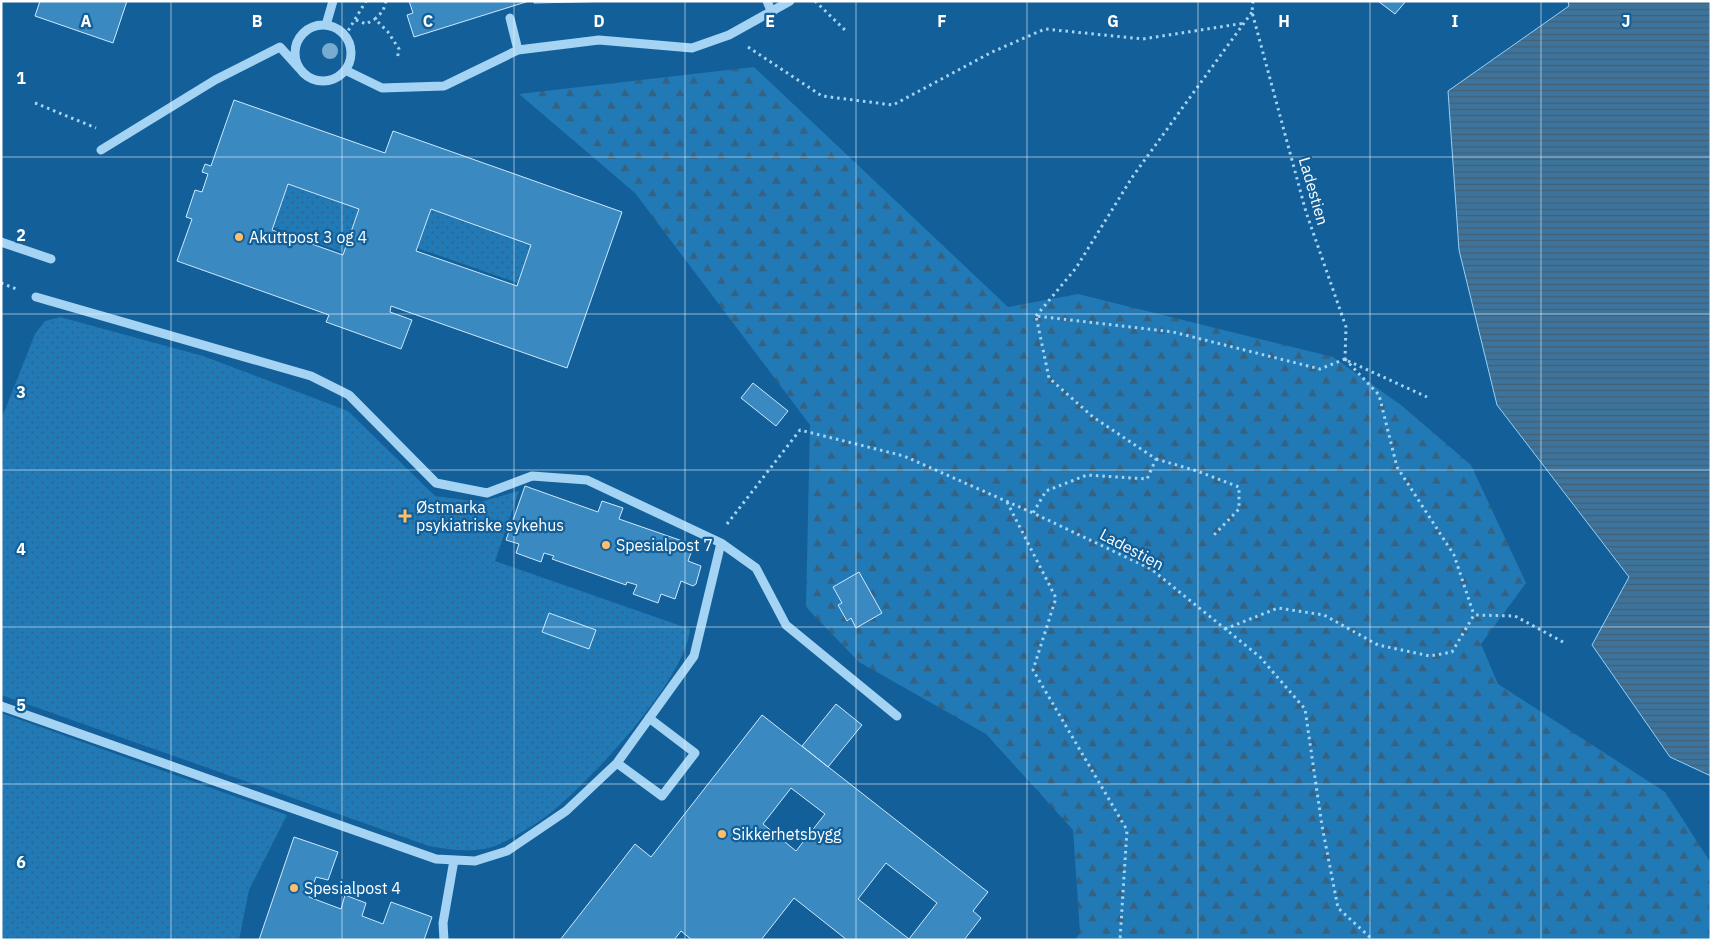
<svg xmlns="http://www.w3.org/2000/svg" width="1712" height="941" viewBox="0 0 1712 941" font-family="'IBM Plex Sans',sans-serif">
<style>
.forest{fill:url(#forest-firs)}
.park{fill:url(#park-dots)}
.water{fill:url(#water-rules);stroke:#96d0f7}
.building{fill:#3b89c1;stroke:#cce9fd;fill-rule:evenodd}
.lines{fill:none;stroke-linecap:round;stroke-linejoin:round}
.path{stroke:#a4d3f3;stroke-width:3;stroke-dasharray:2.5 4;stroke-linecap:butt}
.minor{stroke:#a4d3f3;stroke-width:9}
.tree{fill:#78abd0}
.grid{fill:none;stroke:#fff;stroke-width:1;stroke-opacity:0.55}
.poi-dot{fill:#ffbe67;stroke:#125f99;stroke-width:2}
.labels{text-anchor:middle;stroke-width:4.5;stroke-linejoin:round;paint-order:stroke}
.street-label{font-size:16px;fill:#fff;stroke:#125f99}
.poi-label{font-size:16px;fill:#fff;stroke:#125f99;text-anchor:start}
.grid-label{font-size:16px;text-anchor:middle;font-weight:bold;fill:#fff;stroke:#125f99;stroke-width:4.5;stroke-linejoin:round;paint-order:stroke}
</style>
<defs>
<pattern id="forest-firs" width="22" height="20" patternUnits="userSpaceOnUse" patternTransform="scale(1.25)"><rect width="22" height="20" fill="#2179b6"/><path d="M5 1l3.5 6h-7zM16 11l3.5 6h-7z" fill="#366281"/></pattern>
<pattern id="park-dots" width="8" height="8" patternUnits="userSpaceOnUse" patternTransform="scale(1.25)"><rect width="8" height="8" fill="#2179b6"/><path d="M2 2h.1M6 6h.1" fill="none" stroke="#366281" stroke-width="1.8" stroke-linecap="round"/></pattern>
<pattern id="water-rules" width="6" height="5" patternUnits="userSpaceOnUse" patternTransform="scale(1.25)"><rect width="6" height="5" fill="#3d749d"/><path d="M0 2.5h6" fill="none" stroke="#455e70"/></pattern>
</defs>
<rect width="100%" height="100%" fill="#125f99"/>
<path class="forest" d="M754,67L1008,307L1078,294L1333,357L1401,405L1471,465L1526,583L1481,644L1498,684L1665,792L1711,863V940H1075L1080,933L1073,830L986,734L859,662L806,607L810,425L635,193L519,94Z"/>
<path class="park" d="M289,182L361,208L345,253L273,227Z
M432,206L533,242L518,283L417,248Z
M60,317L203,356L348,411L435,496L480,502L519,491L495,561L690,629C686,679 589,783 549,814C535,825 516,836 500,844C478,854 451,850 429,846L1,695V420L35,334L45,321Z
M1,713L287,815L249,890L239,940H1Z"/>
<path class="water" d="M1568,1H1711V776L1670,757L1592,645L1629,577L1497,405L1459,250L1448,91L1569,6Z"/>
<path class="building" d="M40,1H127L113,43L35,16Z
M409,1H529L414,37L407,15L413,13Z
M534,1H618L534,3Z
M1378,1H1406L1395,14Z
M234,100L385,153L393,131L622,212L567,368L391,306L390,312L412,320L401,349L326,322L329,315L177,261L192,219L186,217L195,190L202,192L208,174L202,172L205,164L211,166ZM288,184L359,209L343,255L272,230ZM431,209L531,245L517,286L416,251Z
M753,383L788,411L776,426L741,398Z
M525,486L598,512L602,501L623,508L619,519L694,545L688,561L701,566L696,584L693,586L681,581L675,599L661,594L658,603L633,594L637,585L627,582L626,585L552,559L554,556L544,553L541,562L516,553L519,544L506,540Z
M859,572L882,613L856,628L851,618L847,621L838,605L842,603L833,587Z
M549,613L596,630L589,649L542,632Z
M836,704L862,725L828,767L802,746Z
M762,715L988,892L973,911L981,918L964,940H847L794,898L761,940H692L681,931L674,940H560L635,844L651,857ZM791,788L825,814L796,851L763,824ZM886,863L937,903L909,939L858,899Z
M294,837L338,852L328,880L316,877L309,897L341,909L345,895L366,903L362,916L383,924L391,902L432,917L424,940H259Z"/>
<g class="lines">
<path class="path" d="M386,1L383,11L375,19L388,32L399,49L397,60
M815,1L846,31
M1253,1L1252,12L1306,212L1346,327L1345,359
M356,20L366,24L375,19
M345,36L366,1
M748,47L822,96L893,105L992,52L1045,29L1143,39L1245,23
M35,103L96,128
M1,283L19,290
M1036,316L1076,268L1133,176L1252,12
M1345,359L1320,369L1173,332L1036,316L1049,378L1093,417L1156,459L1147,479L1087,475L1046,491L1033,513L1151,569L1260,657L1305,709L1322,826L1338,908L1373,940
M1345,359L1379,395L1397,467L1454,555L1474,615
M1348,361L1427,397
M1156,459L1197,471L1239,487V509L1212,537
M1007,502L1056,598L1033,670L1127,830L1120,940
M727,524L800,430L904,456L1033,513
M1225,629L1278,608L1324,615L1378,645L1430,656L1452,652L1474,615L1515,616L1563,642"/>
<path class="minor" d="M767,1L772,13
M510,18L518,50
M326,25L333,1
M295 53a28 28 0 1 1 56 0a28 28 0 1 1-56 0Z
M345,70L382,88L444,86L518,50L599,40L692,48L729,35L790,1
M101,150L215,80L280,47L299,68
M1,242L51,259
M721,543L756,568L786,625L897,716
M1,706L436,859L475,861L507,851L566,811L617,763L694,656L721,543L587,480L532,476L487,493L436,483L349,395L311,376L36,297
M617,763L662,796L695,753L649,718
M444,940L443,923L454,860"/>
</g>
<circle class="tree" cx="330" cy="51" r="8"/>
<path class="grid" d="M171,1V940M342,1V940M514,1V940M685,1V940M856,1V940M1027,1V940M1198,1V940M1370,1V940M1541,1V940M1,157H1711M1,314H1711M1,470H1711M1,627H1711M1,784H1711"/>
<g class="poi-dot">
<circle cx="239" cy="237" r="5"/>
<path d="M402.5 508.5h5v5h5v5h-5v5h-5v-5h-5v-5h5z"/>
<circle cx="606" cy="545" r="5"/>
<circle cx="722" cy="834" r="5"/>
<circle cx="294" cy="888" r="5"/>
</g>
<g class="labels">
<g class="street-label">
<text transform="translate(1314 191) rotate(74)" y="6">Ladestien</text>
<text transform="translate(1132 549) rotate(28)" y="6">Ladestien</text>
</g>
<g class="poi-label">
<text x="249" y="243">Akuttpost 3 og 4</text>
<text x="416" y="513">Østmarka<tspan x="416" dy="18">psykiatriske sykehus</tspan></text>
<text x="616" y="551">Spesialpost 7</text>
<text x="732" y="840">Sikkerhetsbygg</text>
<text x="304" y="894">Spesialpost 4</text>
</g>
</g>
<g class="grid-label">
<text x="86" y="27">A</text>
<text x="257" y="27">B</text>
<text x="428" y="27">C</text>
<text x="599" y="27">D</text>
<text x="770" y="27">E</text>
<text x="942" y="27">F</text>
<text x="1113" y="27">G</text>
<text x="1284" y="27">H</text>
<text x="1455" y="27">I</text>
<text x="1626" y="27">J</text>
<text x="21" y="84">1</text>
<text x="21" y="241">2</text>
<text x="21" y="398">3</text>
<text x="21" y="555">4</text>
<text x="21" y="711">5</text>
<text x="21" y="868">6</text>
</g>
<rect width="1712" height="941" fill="none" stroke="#ffffff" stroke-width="5"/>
</svg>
